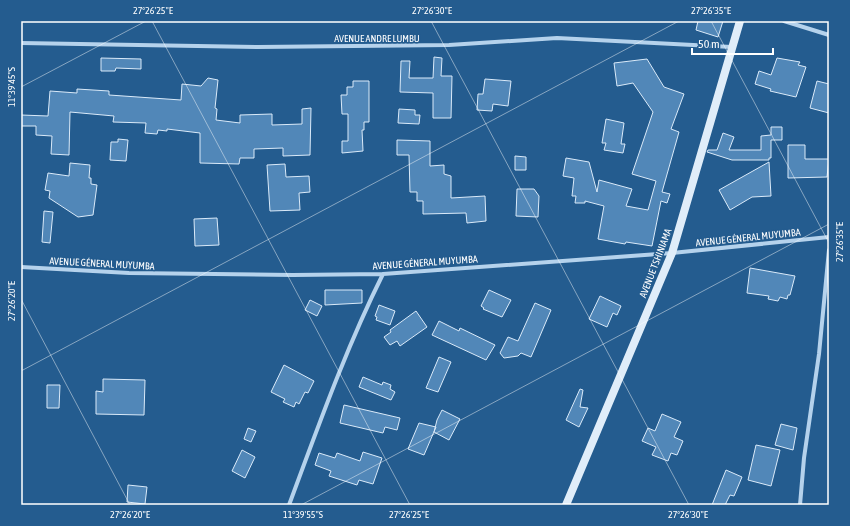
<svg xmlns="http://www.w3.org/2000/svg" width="850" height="526" viewBox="0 0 850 526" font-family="'Asap Condensed',sans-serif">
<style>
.building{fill:#5187b8;stroke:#daeaf9}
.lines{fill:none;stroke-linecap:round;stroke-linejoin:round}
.street{stroke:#b5d2ec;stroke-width:4}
.secondary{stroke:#e0edf9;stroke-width:8}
.ticks{fill:none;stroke:#fff;stroke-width:1;stroke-opacity:0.45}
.labels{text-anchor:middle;stroke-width:3;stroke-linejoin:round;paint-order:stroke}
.street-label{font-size:10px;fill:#fff;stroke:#245c8f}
.neatline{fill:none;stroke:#fff;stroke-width:1.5}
.ticks-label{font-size:10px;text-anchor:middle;fill:#fff}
</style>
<rect width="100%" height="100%" fill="#245c8f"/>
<path class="building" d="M698,21H723L718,37L696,30Z
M434,57L442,58L441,76H452L451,118H433V93L400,92L401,61H410L409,78H433Z
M101,58L141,59V69L116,68L115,71H101Z
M777,58L800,62L798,65L806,67L796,97L770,91L771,89L755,84L759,71L771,75Z
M647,59L664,87L684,94L671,129L679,132L662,192L670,194L667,203L661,201L652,246L626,242L625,244L598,239L604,206L585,201V203H575L576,196H572L574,178L563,176L566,158L589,162L597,192L599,180L632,189L626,206L648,210L656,181L632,174L653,112L633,83L617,86L614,63Z
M208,78L218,80L215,108L217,109L216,120L240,123V115L272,114V125L302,124V109L311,108L310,155L283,156V148L254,149V158H240L239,164L200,163V133L167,129V131L158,130L157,134L145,133L146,123L113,122L114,116L70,112L69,155L51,154L52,136L36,135V126H21V115L48,116L50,91L77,93V89L109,91V95L181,100L182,84L201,86Z
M485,79L511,81L508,106L493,104L492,111L477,110L478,94H483Z
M353,81H369V122H364V130H362L363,151L342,153V141H348V114H342L341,95H347V87H353Z
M817,81L829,84V113L810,108Z
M399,109L415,110V115H420L419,124L398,123Z
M606,119L624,123L621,144H625L623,153L604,150L606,143H602Z
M771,127H782V140H771V158H769V160H732L707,152L708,150H717L723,133L734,137L729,150H761V136L771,135Z
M118,139L128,140L126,161L110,160L111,142H118Z
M397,140L430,141V166L444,165V174L451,176V198L485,196L486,221L467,223L466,213L423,214V201H417V192H410L409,155H397Z
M788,145H805V159H829L827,177L788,178Z
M515,156L526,157V170H515Z
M769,162L771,196L752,197L730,210L719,190Z
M70,163L90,165L89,178H91V184L97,185L93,215L78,217L49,198L50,191L45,190L48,173L69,176Z
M285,164L286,177L309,176L310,192L299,193L300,210L270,211L267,165Z
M517,189H534L539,196L538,217L516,216Z
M44,211L53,212L50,243L42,242Z
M217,218L219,245L195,246L194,219Z
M750,268L795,276L790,295H788L787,299L780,297L778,301L768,299L769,296L747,293Z
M325,290H362V303L325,305Z
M489,290L511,300L502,317L483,309L484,308L481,306Z
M600,296L621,306L617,315L613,313L607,327L589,319Z
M310,300L322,306L317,316L305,310Z
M535,303L551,310L531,357L521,353L518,356L504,358L500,353L508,337L518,341Z
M379,305L395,311L390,325L376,320L377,317L375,316Z
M416,311L427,327L400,346L397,341L390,345L384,337L391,332L390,330Z
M439,321L459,331L460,328L495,345L486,360L432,335Z
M439,357L451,362L438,392L426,388Z
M284,365L314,381L308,393L305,392L299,404L296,402L294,407L283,402L285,399L271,392Z
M363,377L382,385L383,382L391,385L390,389L395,392L391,400L359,387Z
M103,379L145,380L144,415L96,414V391L103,392Z
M47,385H60L59,408H47Z
M580,389L583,390L580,407L588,408L579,427L566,420Z
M344,405L400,418L397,430L385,427L383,433L340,423Z
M442,410L460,419L449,440L434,432L437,420Z
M662,414L681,422L674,437L683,441L677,455L671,453L668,461L652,455L656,447L642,441L648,428L655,431Z
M419,423L436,427L424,455L408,449Z
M781,424L797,428L793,450L775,445Z
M248,428L256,431L251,442L244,439Z
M756,445L780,450L771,486L748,480Z
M242,450L255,457L245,478L232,471Z
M363,452L382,458L373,484L359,480L357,485L329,476L331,471L315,465L319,453L335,458L337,453L360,461Z
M726,470L742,477L734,496L730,495L725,505H712Z
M128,485L147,487L145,504L127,502Z"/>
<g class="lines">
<path class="street" d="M784,21L829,35
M21,43L258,47L449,45L557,38L732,47
M21,267L129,273L293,275L383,274L672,253L829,237
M289,505C318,427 346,348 383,274
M800,505L804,458L819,354L829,250"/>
<path class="secondary" d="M566,505L672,253L740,21"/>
</g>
<path class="ticks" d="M152,21L410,505M431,21L689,505M711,21L829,243M21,87L146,21M21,299L130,505M21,371L679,21M301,505L829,224"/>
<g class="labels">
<g class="street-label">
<text x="377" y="42">AVENUE ANDRE LUMBU</text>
<text transform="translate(748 237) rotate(-6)" y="4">AVENUE GÉNERAL MUYUMBA</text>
<text transform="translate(425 262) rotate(-4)" y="4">AVENUE GÉNERAL MUYUMBA</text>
<text transform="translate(102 263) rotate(3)" y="4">AVENUE GÉNERAL MUYUMBA</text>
<text transform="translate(655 263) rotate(-69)" y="4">AVENUE TSHINIAMA</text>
</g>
</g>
<rect width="850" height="526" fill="none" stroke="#245c8f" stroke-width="44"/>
<path d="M692 48v6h81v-6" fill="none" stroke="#ffffff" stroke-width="2"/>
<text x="698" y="48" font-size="12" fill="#ffffff" stroke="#245c8f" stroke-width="3" paint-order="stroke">50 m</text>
<rect x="22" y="22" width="806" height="482" class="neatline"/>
<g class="ticks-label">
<text x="153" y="14">27°26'25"E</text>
<text x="432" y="14">27°26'30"E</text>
<text x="711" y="14">27°26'35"E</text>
<text transform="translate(11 87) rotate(-90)" y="4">11°39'45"S</text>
<text transform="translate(839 242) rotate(-90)" y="4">27°26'35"E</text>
<text transform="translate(11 301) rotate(-90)" y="4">27°26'20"E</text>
<text x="130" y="518">27°26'20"E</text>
<text x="303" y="518">11°39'55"S</text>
<text x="409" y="518">27°26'25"E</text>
<text x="688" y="518">27°26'30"E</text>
</g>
</svg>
